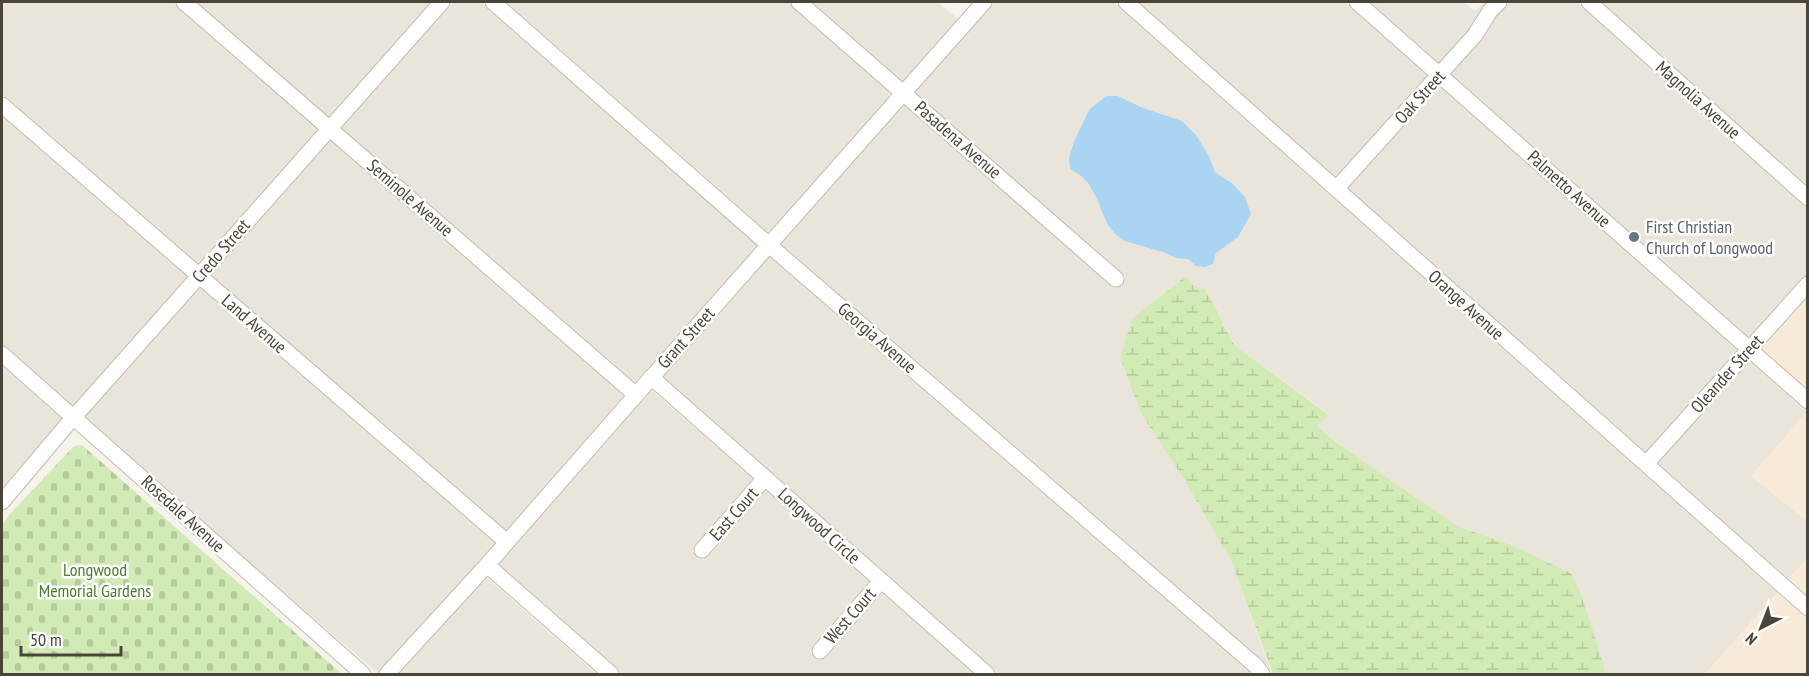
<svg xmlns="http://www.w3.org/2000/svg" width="1809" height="676" viewBox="0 0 1809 676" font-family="'PT Sans Narrow',sans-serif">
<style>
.residential{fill:#eae5da;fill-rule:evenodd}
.commercial{fill:#f7ead8}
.wetland{fill:url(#wetland-marsh)}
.cemetery{fill:url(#cemetery-stones)}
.water{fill:#a9d4f2}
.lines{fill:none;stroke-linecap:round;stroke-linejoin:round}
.minor-casing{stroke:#c2bbae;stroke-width:17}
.minor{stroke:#fff;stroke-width:15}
.worship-dot{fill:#6b7280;stroke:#fff;stroke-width:2}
.labels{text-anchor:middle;stroke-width:5;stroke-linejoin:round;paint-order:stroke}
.street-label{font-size:18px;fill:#4b4439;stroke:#fff}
.worship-label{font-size:18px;fill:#5b616d;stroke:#fff;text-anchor:start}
.park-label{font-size:18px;fill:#4a7f2a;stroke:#fff}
</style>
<defs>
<pattern id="wetland-marsh" width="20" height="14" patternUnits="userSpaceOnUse" patternTransform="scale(1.5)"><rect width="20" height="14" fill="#d2eab5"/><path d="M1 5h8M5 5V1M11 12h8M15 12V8" fill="none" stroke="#b6ca9c"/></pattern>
<pattern id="cemetery-stones" width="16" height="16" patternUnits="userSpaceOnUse" patternTransform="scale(1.5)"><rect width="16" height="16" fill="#d2eab5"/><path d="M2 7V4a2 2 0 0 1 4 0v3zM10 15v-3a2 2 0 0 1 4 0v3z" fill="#b6ca9c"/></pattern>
</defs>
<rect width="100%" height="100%" fill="#f6f3ec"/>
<path class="residential" d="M2,2H173L319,129L199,266L2,94Z
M196,2H432L329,118Z
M454,2H481L759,246L636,384L340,127Z
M506,2H791L886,85L889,91L888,99L883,107L769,234Z
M811,2H938L959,20L903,82Z
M993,2H1114L1778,592L1705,674H1606L1593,630L1571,573L1509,544L1459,527L1333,440L1317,426L1329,414L1234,345L1205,288L1143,417L1185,481L1230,559L1272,674L1262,661L779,243L903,103L1117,289L1126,277L913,91ZM1118,96L1143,108L1182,121L1196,135L1209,156L1215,172L1233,184L1238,237L1216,253L1213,264L1204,267L1196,266L1188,259L1176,258L1102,212L1098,198L1088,183L1080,175L1070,169L1083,125L1089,110Z
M1137,2H1346L1429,76L1336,179Z
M1369,2H1463L1472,9L1476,10L1485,2H1490L1470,31L1440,64Z
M1508,2H1577L1807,208V274L1749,339L1450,74Z
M1601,2H1807V187Z
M1440,85L1739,350L1646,454L1346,188Z
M2,115L189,278L73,408L2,345Z
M330,138L625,396L506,531L210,275Z
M769,255L1250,672L1252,674H999L660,377Z
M200,287L496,543L379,674L235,551L84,417Z
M1749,359L1807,412L1751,476L1807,521V558L1788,580L1657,463Z
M2,365L63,419L2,488Z
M650,389L755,480L692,551L703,560L765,489L870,582L810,652L820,661L880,591L975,674H621L496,564Z
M485,576L597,674H397Z"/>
<path class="commercial" d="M1807,294V391L1760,348Z
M1807,412V521L1751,476Z
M1807,558V598L1788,580Z
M1778,592L1807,619V674H1705Z"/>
<path class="wetland" d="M1185,277L1199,290L1205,288L1234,345L1329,415L1317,426L1333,440L1459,527L1509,544L1571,573L1580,592L1593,630L1606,674H1273L1230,559L1185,481L1143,417L1120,358L1132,319Z"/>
<path class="cemetery" d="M82,445L342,674H2V525L10,514L74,446Z"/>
<path class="water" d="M1106,96H1118L1143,108L1182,121L1196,135L1209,156L1215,172L1233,184L1245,197L1251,214L1238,237L1216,253L1213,264L1205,267L1196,266L1188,259L1176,258L1166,253L1125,241L1116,235L1108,225L1102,212L1097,198L1088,183L1080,175L1070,169L1069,158L1074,142L1089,110Z"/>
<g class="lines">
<defs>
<path id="minor" d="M184,2L636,395
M493,2L769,245L1256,666L1262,674
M799,2L1116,279
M1126,2L1808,608
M1357,2L1808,401
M1589,2L1808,198
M2,105L507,542
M1336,189L1475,35L1490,11L1499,2
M2,354L363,674
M651,377L987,674
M1646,464L1808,284
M2,502L66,426L442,2
M702,550L765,478
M487,565L611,674
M820,651L881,581
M387,674L487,565L636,395L984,2"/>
</defs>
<use href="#minor" class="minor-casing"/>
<use href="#minor" class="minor"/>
</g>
<circle class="worship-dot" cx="1634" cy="237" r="6"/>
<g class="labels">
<g class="street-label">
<text transform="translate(1420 97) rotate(-48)" y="6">Oak Street</text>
<text transform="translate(1698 100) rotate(42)" y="6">Magnolia Avenue</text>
<text transform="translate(958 140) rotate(41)" y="6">Pasadena Avenue</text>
<text transform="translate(1569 189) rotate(42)" y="6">Palmetto Avenue</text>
<text transform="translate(410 198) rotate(41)" y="6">Seminole Avenue</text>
<text transform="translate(221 251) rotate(-49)" y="6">Credo Street</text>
<text transform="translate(1466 305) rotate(42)" y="6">Orange Avenue</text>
<text transform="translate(254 324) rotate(41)" y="6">Land Avenue</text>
<text transform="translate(686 338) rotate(-48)" y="6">Grant Street</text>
<text transform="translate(877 338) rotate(41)" y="6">Georgia Avenue</text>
<text transform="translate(1727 374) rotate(-48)" y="6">Oleander Street</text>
<text transform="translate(183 514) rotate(42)" y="6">Rosedale Avenue</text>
<text transform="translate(734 514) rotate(-49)" y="6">East Court</text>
<text transform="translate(819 526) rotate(42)" y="6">Longwood Circle</text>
<text transform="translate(850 616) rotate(-49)" y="6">West Court</text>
</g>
<g class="worship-label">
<text x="1646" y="233">First Christian<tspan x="1646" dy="21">Church of Longwood</tspan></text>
</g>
<g class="park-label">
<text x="95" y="576">Longwood<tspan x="95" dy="21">Memorial Gardens</tspan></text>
</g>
</g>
<rect width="1809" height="676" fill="none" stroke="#4b4439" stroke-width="6"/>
<g transform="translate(1761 628) rotate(222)" stroke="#ffffff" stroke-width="4.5" paint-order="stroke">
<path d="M0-4.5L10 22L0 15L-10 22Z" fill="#4b4439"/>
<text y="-9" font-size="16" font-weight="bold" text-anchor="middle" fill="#4b4439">N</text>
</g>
<path d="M21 646v9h100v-9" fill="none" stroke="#4b4439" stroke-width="3"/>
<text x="30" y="646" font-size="18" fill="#4b4439" stroke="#ffffff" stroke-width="4.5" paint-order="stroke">50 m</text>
</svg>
